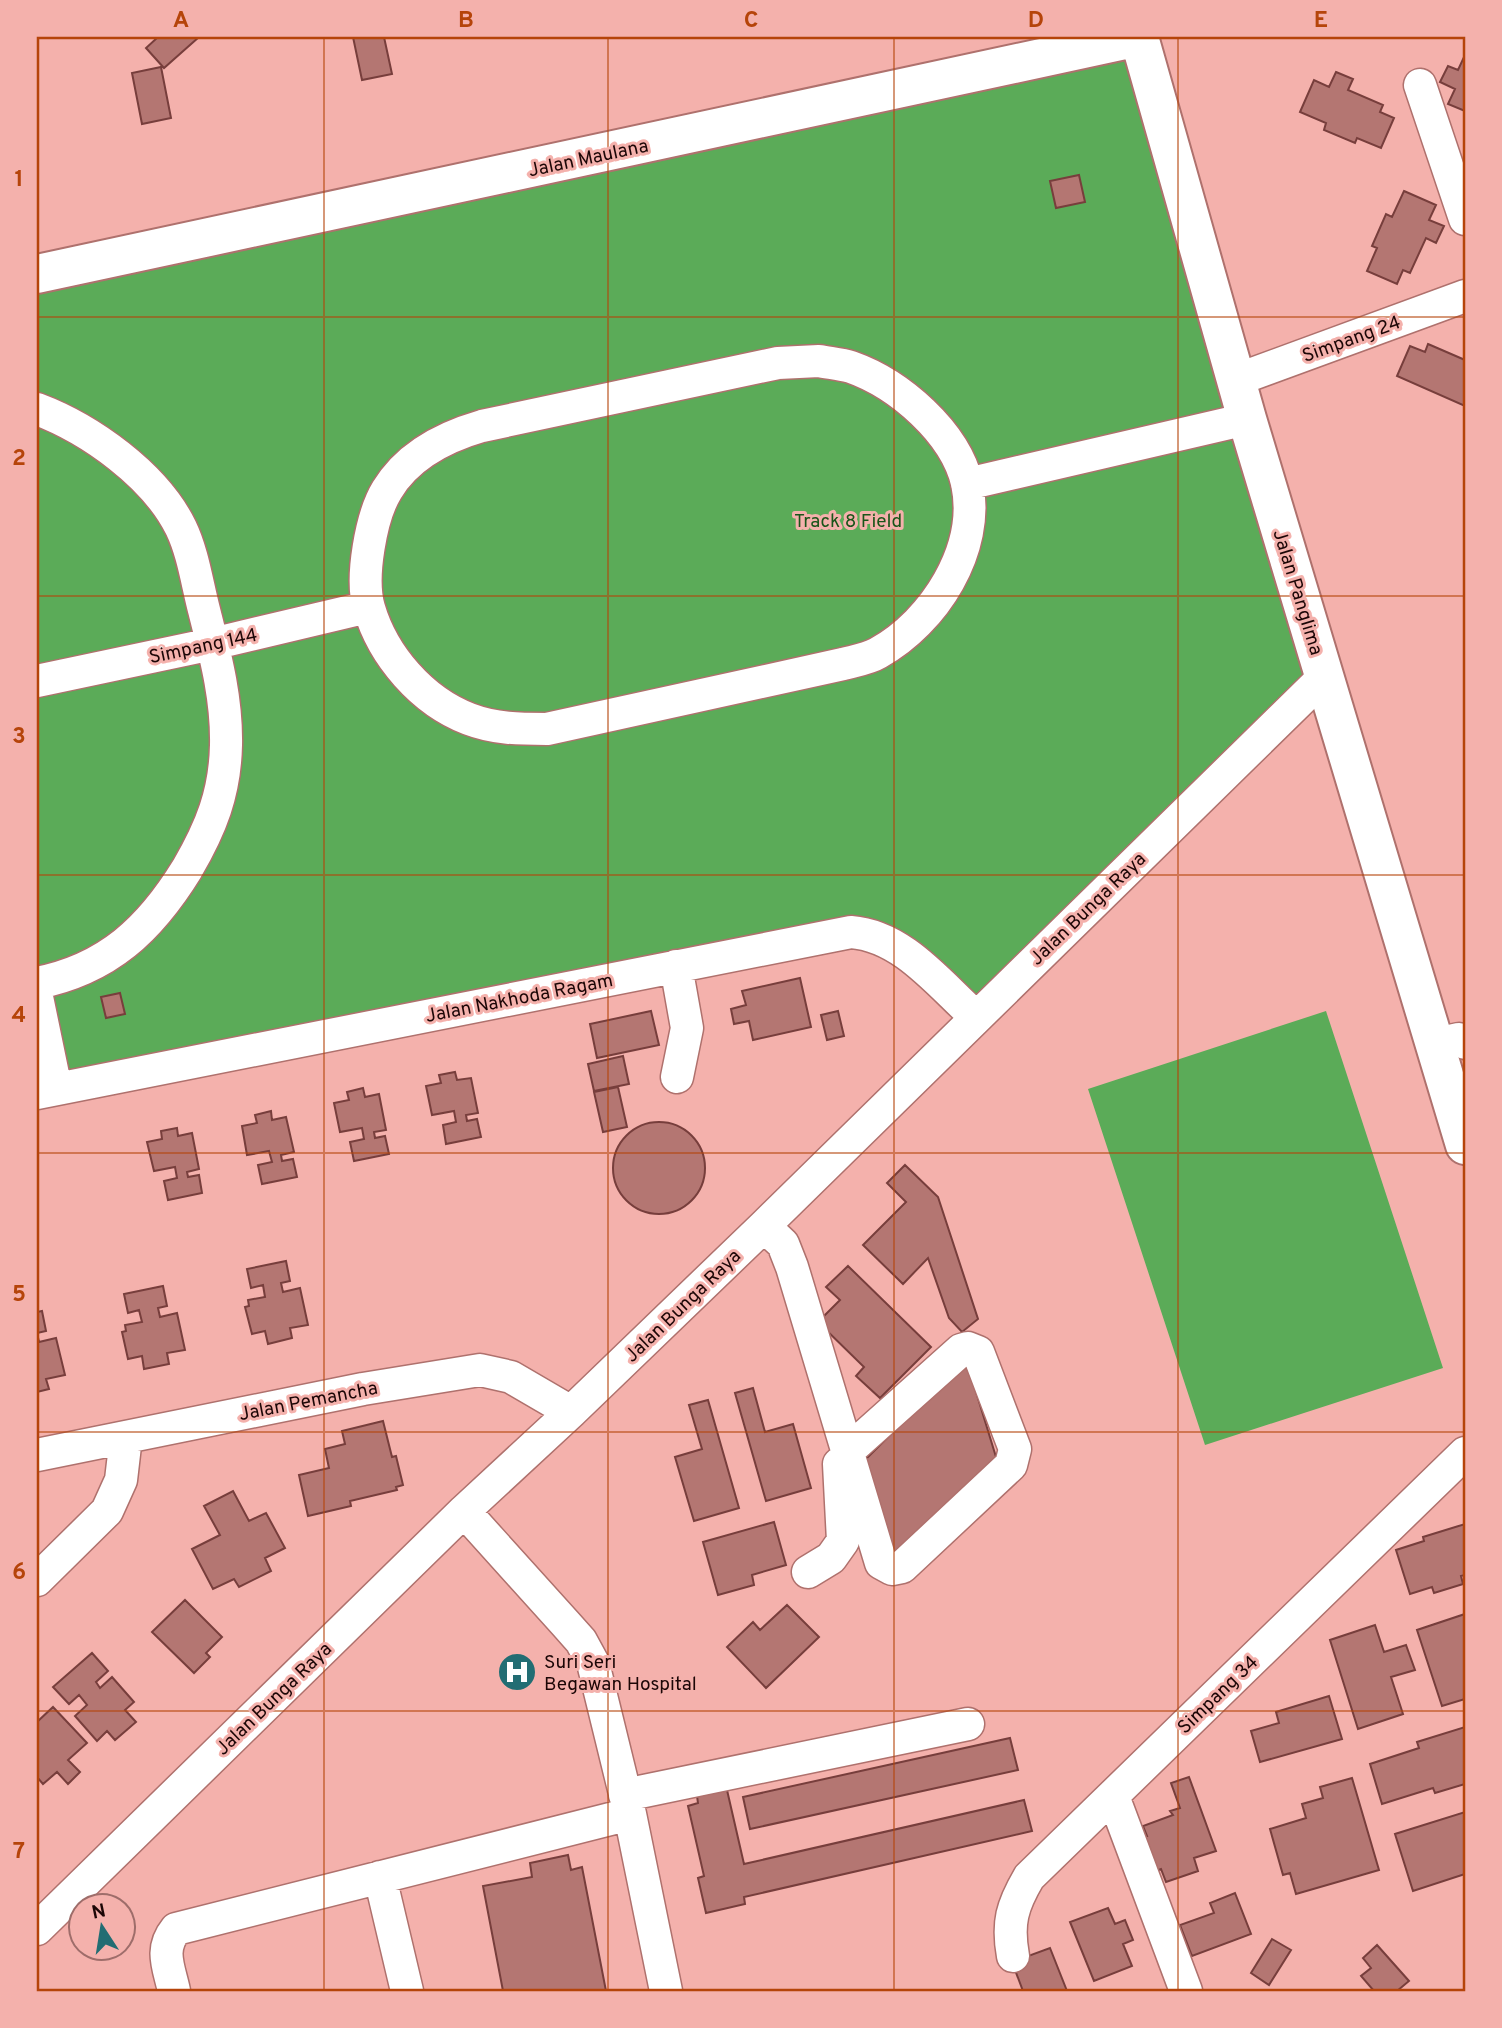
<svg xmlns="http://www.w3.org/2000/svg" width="1502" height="2028" viewBox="0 0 1502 2028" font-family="Overpass,sans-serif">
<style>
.green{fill:#5bab58}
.building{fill:#b47672;stroke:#773e3c;stroke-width:2}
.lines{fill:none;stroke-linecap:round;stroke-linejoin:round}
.minor-casing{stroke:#af716d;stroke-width:35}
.major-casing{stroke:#af716d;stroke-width:42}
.minor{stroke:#fff;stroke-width:32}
.major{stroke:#fff;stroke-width:38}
.grid{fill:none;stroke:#b5440a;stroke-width:2;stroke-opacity:0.55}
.labels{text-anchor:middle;stroke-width:6;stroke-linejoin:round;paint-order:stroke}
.street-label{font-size:19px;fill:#1c0606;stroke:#f4b1ac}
.park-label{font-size:19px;fill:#195519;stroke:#f4b1ac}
.poi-label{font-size:19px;fill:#1c0606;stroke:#f4b1ac;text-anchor:start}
.neatline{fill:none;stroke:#b5440a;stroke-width:2.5}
.grid-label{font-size:23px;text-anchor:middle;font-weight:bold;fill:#b5440a}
</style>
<rect width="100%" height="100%" fill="#f4b1ac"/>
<path class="green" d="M1139,37L1324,677L976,1017L882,939L37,1092V274Z
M1326,1011L1443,1368L1205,1445L1088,1089Z"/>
<path class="building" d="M158,37H199L164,68L146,48Z
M353,37H384L392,74L362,80Z
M1465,55V111L1448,104L1455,89L1440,82L1448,66L1458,70Z
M161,67L171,118L142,124L132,73Z
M1336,72L1353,79L1348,90L1383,105L1380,112L1394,118L1381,148L1357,138L1355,143L1324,130L1326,123L1300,112L1314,80L1329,87Z
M1079,175L1085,202L1056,208L1050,181Z
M1404,191L1436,205L1429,220L1444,226L1436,243L1426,238L1410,273L1403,270L1397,284L1367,271L1377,248L1372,246L1386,214L1392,217Z
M1428,344L1465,360V406L1397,376L1410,346L1425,352Z
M800,978L811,1027L753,1040L749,1021L734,1024L731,1009L746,1005L742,991Z
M120,993L125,1014L106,1018L101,997Z
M651,1011L659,1045L597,1058L590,1024Z
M838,1011L844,1036L827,1040L821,1015Z
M623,1056L629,1084L594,1091L588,1064Z
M455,1072L457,1080L471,1078L478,1113L466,1115L467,1121L477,1119L481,1137L446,1144L443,1125L456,1122L454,1111L432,1115L426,1086L441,1083L439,1075Z
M618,1087L627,1127L603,1132L594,1092Z
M363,1088L365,1097L379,1094L386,1130L374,1132L375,1138L385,1136L389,1154L354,1161L350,1142L364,1139L362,1128L340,1132L334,1103L349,1100L347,1092Z
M271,1111L272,1120L286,1117L294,1152L281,1155L282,1161L293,1159L297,1177L262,1184L258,1165L272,1162L269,1151L247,1155L242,1126L257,1123L255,1115Z
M613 1168a46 46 0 1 1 92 0a46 46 0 1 1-92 0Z
M177,1128L178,1136L192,1133L199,1169L187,1172L188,1177L199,1175L202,1193L168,1200L164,1181L177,1178L175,1167L154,1171L147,1142L162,1139L161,1131Z
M905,1165L938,1197L978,1319L962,1332L949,1318L928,1258L903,1284L863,1245L906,1202L887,1183Z
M286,1261L290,1281L281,1283L283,1292L300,1288L308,1325L290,1328L292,1338L268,1344L265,1331L252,1334L245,1307L249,1306L248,1300L265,1297L263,1285L251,1288L247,1269Z
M848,1266L931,1347L880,1398L856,1376L864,1367L818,1322L840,1300L826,1287Z
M163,1286L167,1306L158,1308L160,1317L177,1313L185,1350L167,1353L169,1364L144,1369L142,1356L128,1359L122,1332L126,1331L125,1325L142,1322L139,1310L128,1313L124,1294Z
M42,1311L46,1331L37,1333L39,1342L56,1338L65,1375L46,1379L49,1389L37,1392V1312Z
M966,1359L996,1457L894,1558L865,1460Z
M753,1388L765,1432L793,1424L811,1488L766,1501L735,1393Z
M708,1400L739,1508L694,1521L675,1457L702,1449L689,1405Z
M383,1421L392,1457L396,1456L403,1485L396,1487L397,1490L350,1501L351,1506L308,1516L299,1475L329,1468L325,1449L345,1444L342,1431Z
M233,1491L249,1521L266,1513L285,1548L265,1558L271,1571L239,1587L234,1579L213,1589L192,1549L220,1535L204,1506Z
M774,1522L786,1565L752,1575L754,1585L718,1595L703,1542Z
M1465,1524V1575L1461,1576L1463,1584L1434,1593L1432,1587L1410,1594L1396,1550L1424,1541L1423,1537Z
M185,1600L222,1637L206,1653L210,1657L194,1673L152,1632Z
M787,1605L819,1637L766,1688L727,1647L753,1622L760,1630Z
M1465,1614V1699L1442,1706L1417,1630Z
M1375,1625L1384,1652L1406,1645L1415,1670L1391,1677L1403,1714L1358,1729L1330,1640Z
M92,1653L108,1671L96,1682L100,1688L112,1677L134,1702L125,1710L136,1722L115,1740L107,1731L97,1741L75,1716L87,1705L79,1695L69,1704L53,1687Z
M1329,1696L1342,1739L1260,1762L1251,1731L1279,1723L1276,1712Z
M53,1707L87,1743L68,1760L80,1772L68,1784L57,1772L43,1784L37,1777V1722Z
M1465,1727V1784L1435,1793L1433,1788L1382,1804L1370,1764L1419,1748L1417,1742Z
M1010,1738L1018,1770L750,1829L743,1797Z
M1189,1777L1216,1851L1194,1858L1198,1871L1166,1882L1161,1869L1156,1871L1143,1837L1147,1836L1143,1826L1173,1815L1170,1811L1180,1808L1171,1783Z
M1352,1778L1379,1870L1296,1894L1290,1873L1283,1875L1270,1829L1306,1818L1302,1804L1323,1798L1320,1787Z
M727,1790L744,1864L1024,1800L1032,1831L744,1897L745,1904L706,1913L698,1878L704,1876L688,1806L698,1803L697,1796Z
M1465,1812V1874L1413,1891L1395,1834Z
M568,1855L571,1870L582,1867L606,1991H503L483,1886L532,1877L530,1863Z
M1235,1893L1251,1934L1192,1956L1180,1925L1214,1913L1210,1903Z
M1108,1908L1115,1924L1125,1920L1133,1940L1123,1944L1132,1966L1094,1981L1070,1922Z
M1272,1939L1291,1950L1269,1985L1251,1973Z
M1377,1945L1409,1981L1397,1991H1374L1361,1976L1371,1968L1363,1958Z
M1050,1948L1067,1991H1023L1012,1962Z"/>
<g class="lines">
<defs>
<path id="minor" d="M1420,85L1465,219
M819,361C829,363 841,364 851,367C899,384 955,432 967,483C981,549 934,622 878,653C868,659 854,661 843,664L547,729C520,729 495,729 469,719C422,701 383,656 369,608C360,578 371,516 387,490C408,455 444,437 482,426L778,363Z
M1236,380L1465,296
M37,409C90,429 155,475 181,528C193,553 197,583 204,610C215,654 227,698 226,745C225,793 211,828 187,869C150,929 108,969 37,983
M967,484L1247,419
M37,681L212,644L368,607
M676,966L687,1028L677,1077
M37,997L56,1089
M1436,1044L1459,1039L1465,1043
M37,1093L851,932C903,936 939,984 976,1017
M764,1226L783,1244L792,1267L881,1563L892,1569L902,1567L1011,1465L1015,1449L978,1352L968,1348L961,1350L848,1451
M37,1455L363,1389L480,1370L511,1377L571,1412
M464,1511L565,1623L581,1641L593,1663L630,1814L666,1991
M808,1572L831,1558L843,1541L839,1464
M37,1580L107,1511L121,1480L126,1437
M625,1795L968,1724
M1113,1796L1186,1991
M380,1877L407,1991
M37,1929L464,1511L571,1412L764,1226L1324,677
M1013,1956C1007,1923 1012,1906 1029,1877L1465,1453
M174,1991C169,1967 159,1950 176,1929L630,1814"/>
<path id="major" d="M1139,37L1247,419L1465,1145
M37,274L1139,37"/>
</defs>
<use href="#minor" class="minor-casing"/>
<use href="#major" class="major-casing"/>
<use href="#minor" class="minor"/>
<use href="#major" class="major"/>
</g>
<path class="grid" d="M324,37V1991M608,37V1991M894,37V1991M1178,37V1991M37,317H1465M37,596H1465M37,875H1465M37,1153H1465M37,1432H1465M37,1711H1465"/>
<defs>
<symbol id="hospital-disc" viewBox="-11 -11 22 22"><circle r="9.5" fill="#226d73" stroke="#f4b1ac"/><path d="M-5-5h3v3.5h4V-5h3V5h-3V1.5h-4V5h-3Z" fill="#fff"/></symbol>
</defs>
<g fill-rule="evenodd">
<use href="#hospital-disc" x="495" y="1650" width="44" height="44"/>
</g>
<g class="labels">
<g class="street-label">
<text transform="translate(588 157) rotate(-12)" y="7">Jalan Maulana</text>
<text transform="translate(1351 338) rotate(-20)" y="7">Simpang 24</text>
<text transform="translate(1299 592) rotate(73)" y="7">Jalan Panglima</text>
<text transform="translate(203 645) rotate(-12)" y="7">Simpang 144</text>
<text transform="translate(1087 908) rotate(-44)" y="7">Jalan Bunga Raya</text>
<text transform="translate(519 997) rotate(-11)" y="7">Jalan Nakhoda Ragam</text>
<text transform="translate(682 1305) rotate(-44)" y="7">Jalan Bunga Raya</text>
<text transform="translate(308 1400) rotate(-11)" y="7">Jalan Pemancha</text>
<text transform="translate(1217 1694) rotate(-44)" y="7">Simpang 34</text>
<text transform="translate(273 1698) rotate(-44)" y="7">Jalan Bunga Raya</text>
</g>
<g class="park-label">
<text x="848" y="527">Track 8 Field</text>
</g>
<g class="poi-label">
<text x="544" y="1668">Suri Seri<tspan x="544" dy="22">Begawan Hospital</tspan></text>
</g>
</g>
<rect width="1502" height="2028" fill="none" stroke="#f4b1ac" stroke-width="77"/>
<g transform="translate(102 1927) rotate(348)"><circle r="33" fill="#f4b1ac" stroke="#9e6d6a" stroke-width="2"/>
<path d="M0-5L12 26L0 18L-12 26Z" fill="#226d73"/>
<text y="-10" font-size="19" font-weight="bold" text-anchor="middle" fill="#1c0606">N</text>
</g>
<rect x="38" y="38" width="1426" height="1952" class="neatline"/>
<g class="grid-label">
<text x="181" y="27">A</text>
<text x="466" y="27">B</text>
<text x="751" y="27">C</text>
<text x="1036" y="27">D</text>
<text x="1321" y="27">E</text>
<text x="19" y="186">1</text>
<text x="19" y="465">2</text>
<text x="19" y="743">3</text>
<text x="19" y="1022">4</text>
<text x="19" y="1301">5</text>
<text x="19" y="1579">6</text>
<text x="19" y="1858">7</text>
</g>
</svg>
